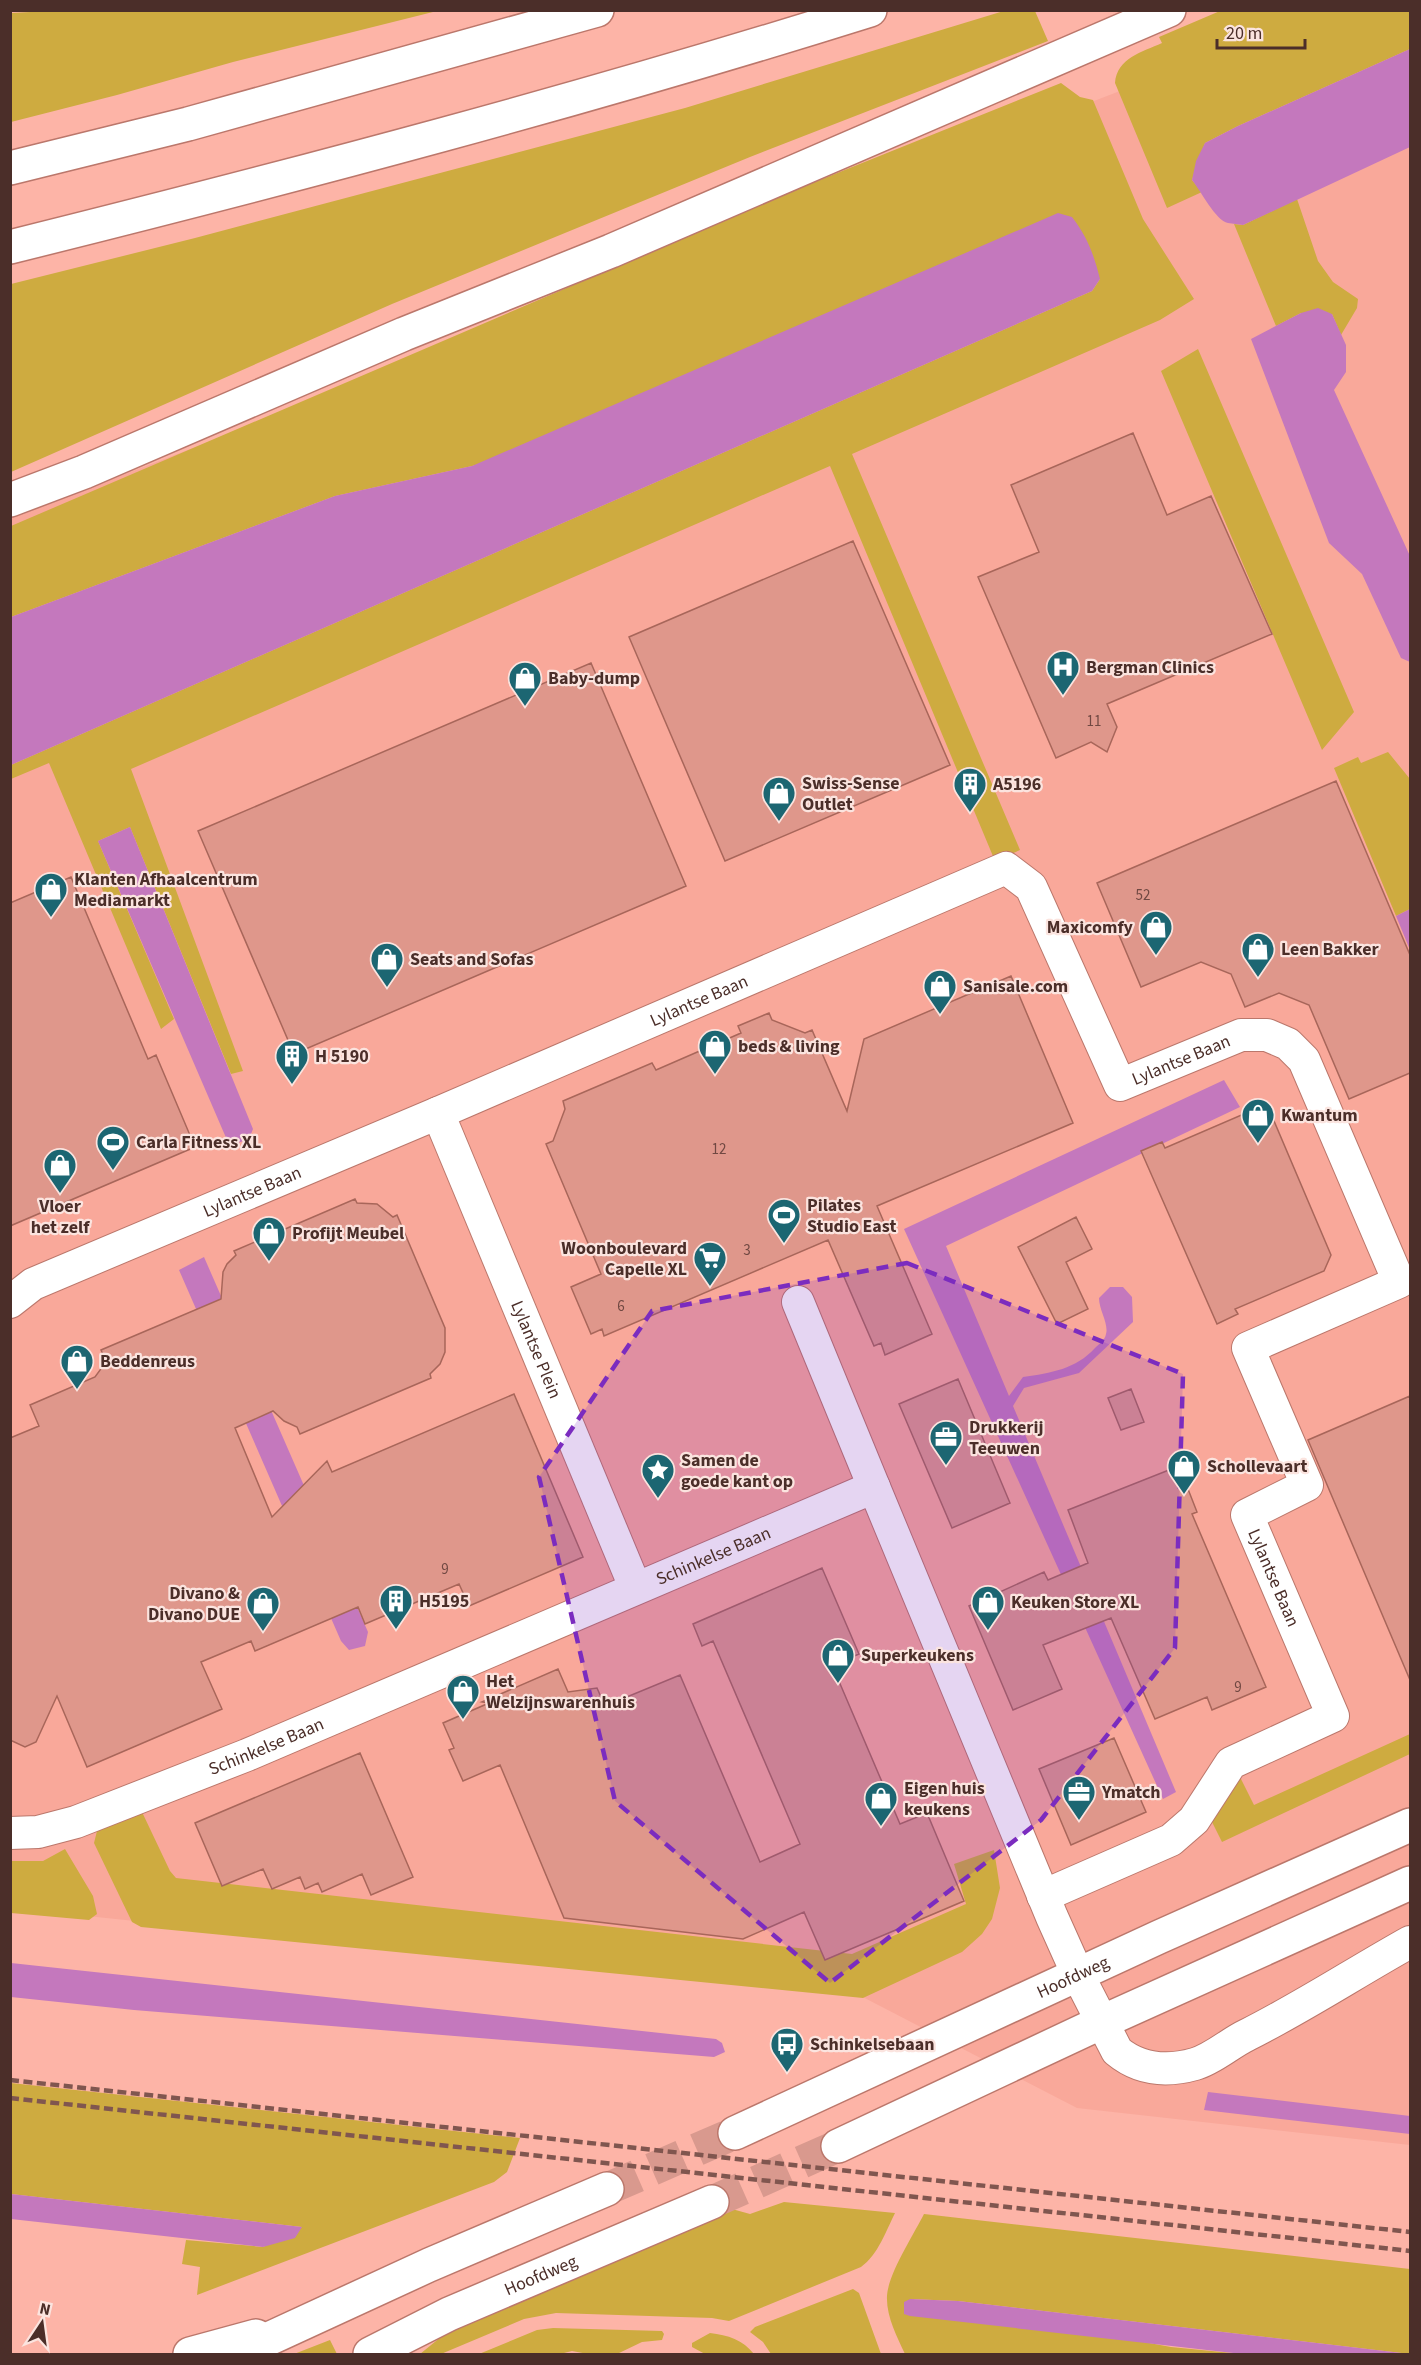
<svg xmlns="http://www.w3.org/2000/svg" width="1421" height="2365" viewBox="0 0 1421 2365" font-family="'Source Sans 3',sans-serif">
<style>
.built{fill:#f9a89a}
.green{fill:#ceab40}
.water{fill:#c478bd}
.building{fill:#df978b;stroke:#a8665a;stroke-width:1.5}
.lines{fill:none;stroke-linecap:round;stroke-linejoin:round}
.major-tunnel{stroke:#d9998e;stroke-width:33;stroke-dasharray:33 16;stroke-linecap:butt}
.minor-casing{stroke:#bb776b;stroke-width:34}
.major-casing{stroke:#bb776b;stroke-width:36}
.highway-casing{stroke:#bb776b;stroke-width:36}
.minor{stroke:#fff;stroke-width:32}
.major{stroke:#fff;stroke-width:33}
.highway{stroke:#fff;stroke-width:33}
.rail{stroke:#80564f;stroke-width:4.5;stroke-dasharray:9 4.5;stroke-linecap:butt}
.marked{fill:#7b2cbf;fill-opacity:0.2;stroke:#7b2cbf;stroke-width:4.5;stroke-dasharray:12 8;stroke-linejoin:round}
.labels{text-anchor:middle;stroke-width:4.5;stroke-linejoin:round;paint-order:stroke}
.number-label{font-size:15px;fill:#704842}
.poi-label{font-size:18px;font-weight:bold;fill:#4b2e29;stroke:#fbe4df;text-anchor:start}
.street-label{font-size:18px;fill:#4b2e29;stroke:#fbe4df}
</style>
<rect width="100%" height="100%" fill="#fdb4a7"/>
<path class="built" d="M1328,11H1410V2145L1077,2108L855,1993L684,1979L11,1908V518Z"/>
<path class="green" d="M1007,10L1035,11L1048,41L750,157L392,304L11,472V284L195,238L685,108Z
M49,11V10L437,11L233,62L117,95L11,122V13Z
M1220,11H1410V49L1238,126L1205,143L1192,180L1202,192L1167,208L1115,83C1117,58 1142,52 1162,43L1159,37Z
M1061,83L1080,97L1093,100L1143,219L1194,299L1160,320L852,454L1020,850L995,861L830,466L131,769L243,1071L231,1074L130,827L98,841L174,1019L161,1029L49,763L11,779V765L1092,291L1100,279L472,466L335,496L11,617V526L800,188Z
M1297,199L1318,261L1333,282L1358,299L1357,308L1341,335L1332,314L1301,313L1276,326L1234,224L1243,225Z
M1198,349L1354,712L1322,750L1161,371Z
M1388,752L1410,779V909L1396,916L1334,768L1358,757L1361,763Z
M1410,1734V1754L1222,1842L1209,1816L1240,1777L1254,1805Z
M142,1812L170,1871L176,1878L852,1954L966,1904L954,1864L994,1850L1000,1888L992,1919L982,1934L962,1952L863,1998L141,1927L132,1922L94,1843L97,1831Z
M65,1849L93,1896L97,1914L89,1920L11,1913V1861H43Z
M11,2083L520,2138L507,2172L494,2182L197,2295L200,2267L182,2264L186,2240L263,2247L302,2227L11,2194Z
M784,2202L895,2213C886,2231 878,2255 861,2267L729,2321L712,2318L556,2313L524,2319L441,2354H420L452,2328L732,2209L750,2214Z
M924,2214L1410,2269V2354L958,2301L910,2299L1171,2347L1242,2354H905C897,2337 886,2316 887,2296C888,2274 914,2234 924,2214Z
M853,2289L859,2293L881,2354H771L763,2342L750,2332L755,2327Z
M553,2328L662,2331L664,2334L662,2340L642,2342L617,2354H588L572,2351L560,2354H479L537,2330Z
M710,2333C728,2335 743,2340 754,2354H705L692,2347V2343Z
M330,2340L337,2354H294Z"/>
<path class="water" d="M1410,49V147L1243,225C1238,224 1233,224 1228,223C1216,221 1201,191 1192,180L1196,161L1205,143L1238,126Z
M1058,213L1072,217C1087,236 1094,255 1100,279L1092,291L11,765V617L335,496L472,466Z
M1318,308L1332,314L1346,345V372L1334,390L1410,556V662L1401,658L1362,574L1329,543L1251,339L1301,313Z
M130,827L253,1129L249,1139L232,1145L227,1140L98,841Z
M1410,909V950L1396,916Z
M1224,1080L1240,1107L946,1246L1009,1396L1023,1377C1051,1373 1076,1369 1095,1348C1099,1344 1105,1340 1106,1334C1109,1324 1099,1310 1099,1298L1110,1287H1123L1132,1297L1133,1322L1079,1373L1024,1388L1013,1406L1176,1792L1163,1799L904,1229Z
M204,1257L368,1632L365,1646L349,1650L341,1641L179,1270Z
M11,1963L716,2039L722,2043L725,2052L714,2057L134,2010L11,1997Z
M1208,2092L1410,2116V2134L1204,2110Z
M11,2194L302,2227L295,2238L263,2247L11,2219Z
M910,2299L958,2301L1410,2354H1242L910,2316L904,2314V2302Z"/>
<path class="building" d="M1133,433L1167,515L1211,496L1272,634L1107,704L1117,727L1107,752L1091,742L1056,758L978,577L1039,552L1011,485Z
M853,541L950,765L725,861L629,637Z
M591,663L686,886L294,1054L198,831Z
M1336,781L1410,955V1073L1349,1099L1309,1005L1279,993L1245,1007L1231,974L1201,962L1141,987L1097,883Z
M71,877L148,1059L156,1055L195,1147L10,1226V903Z
M1011,976L1073,1123L877,1206L932,1334L885,1355L881,1343L874,1346L828,1240L604,1336L602,1329L591,1334L571,1287L601,1274L546,1144L553,1141L565,1109L563,1101L652,1063L656,1070L741,1033L738,1026L769,1013L772,1020L805,1033L812,1030L847,1111L864,1039Z
M1253,1110L1271,1114L1331,1255L1324,1271L1235,1309L1238,1314L1217,1324L1141,1151L1162,1142L1165,1148Z
M355,1199L357,1203L377,1204L393,1217L397,1215L445,1328V1352L440,1364L430,1374L431,1378L300,1434L297,1427L284,1421L273,1411L235,1428L272,1517L327,1461L332,1472L514,1394L583,1557L469,1606L459,1584L365,1624L358,1607L255,1651L251,1641L201,1662L222,1709L87,1767L57,1696L36,1742L25,1747L10,1740V1438L39,1426L30,1405L95,1377L106,1362L101,1350L221,1299L223,1272L227,1264L236,1255L234,1251Z
M1076,1217L1092,1249L1066,1262L1088,1309L1057,1324L1018,1247Z
M958,1379L1010,1503L952,1528L899,1404Z
M1131,1389L1144,1422L1121,1430L1108,1398Z
M1410,1396V1680L1308,1440Z
M1179,1466L1197,1512L1192,1514L1266,1687L1212,1710L1207,1697L1155,1719L1111,1618L1043,1645L1062,1689L1013,1710L969,1606L1044,1572L1048,1580L1088,1563L1068,1510Z
M822,1568L859,1654L832,1665L900,1824L927,1813L964,1901L825,1960L804,1912L743,1939L564,1918L500,1765L463,1781L449,1750L454,1748L443,1723L489,1703L482,1702L558,1669L568,1692L597,1688L605,1706L680,1675L760,1862L800,1844L713,1641L702,1646L693,1624Z
M1114,1738L1146,1812L1071,1845L1039,1769Z
M360,1753L413,1877L371,1895L362,1874L322,1892L318,1883L305,1889L300,1877L272,1889L263,1869L222,1886L195,1823Z"/>
<g class="lines">
<path class="major-tunnel" d="M607,2189L735,2133
M712,2202L838,2146"/>
<defs>
<g id="minor">
<path id="s1" d="M438,1113L635,1587"/>
<path id="s2" d="M10,1302L33,1284L438,1113L1006,868L1031,887L1120,1085L1241,1035H1267L1288,1044L1304,1060L1399,1282L1248,1348L1307,1485L1247,1515L1333,1716L1231,1763L1194,1820L1171,1840L1043,1896"/>
<path d="M798,1302L874,1487"/>
<path id="s3" d="M10,1833L38,1832L76,1822L247,1755L874,1487L1052,1917L1078,1975L1117,2051C1140,2070 1167,2072 1195,2064C1213,2059 1230,2043 1247,2035C1303,2007 1356,1972 1410,1942"/>
</g>
<g id="major">
<path id="s4" d="M735,2133L1159,1937L1410,1825"/>
<path d="M838,2146L1102,2022L1410,1883"/>
<path d="M190,2354L256,2336"/>
<path d="M236,2354L429,2265L607,2189"/>
<path id="s5" d="M370,2354L449,2314L712,2202"/>
</g>
<path id="highway" d="M10,168L188,124L597,10
M10,247C299,175 586,99 870,10
M10,500L84,472L404,334L611,251L1169,10"/>
</defs>
<use href="#minor" class="minor-casing"/>
<use href="#major" class="major-casing"/>
<use href="#highway" class="highway-casing"/>
<use href="#minor" class="minor"/>
<use href="#major" class="major"/>
<use href="#highway" class="highway"/>
<path class="rail" d="M10,2080L1410,2232
M10,2098L1410,2251"/>
</g>
<path class="marked" d="M907,1263L1183,1374L1175,1648L1041,1820L830,1983L615,1801L539,1477L652,1311Z"/>
<defs>
<symbol id="hospital-pin" viewBox="-11 -11 22 30"><path d="M0 17L-7.5 6A9.5 9.5 0 1 1 7.5 6Z" fill="#1c6672" stroke="#fbe4df"/><path d="M-5-5h3v3.5h4V-5h3V5h-3V1.5h-4V5h-3Z" fill="#fff"/></symbol>
<symbol id="shop-pin" viewBox="-11 -11 22 30"><path d="M0 17L-7.5 6A9.5 9.5 0 1 1 7.5 6Z" fill="#1c6672" stroke="#fbe4df"/><path d="M-5-2.5h2.3a2.7 3.5 0 0 1 5.4 0H5L5.5 6h-11ZM-1.5-2.5h3a1.5 2.3 0 0 0-3 0Z" fill="#fff"/></symbol>
<symbol id="building-pin" viewBox="-11 -11 22 30"><path d="M0 17L-7.5 6A9.5 9.5 0 1 1 7.5 6Z" fill="#1c6672" stroke="#fbe4df"/><path d="M-4-6H4V6H1V3H-1V6H-4ZM-2.5-4.3h1.7v1.8h-1.7ZM.8-4.3h1.7v1.8H.8ZM-2.5-1h1.7V.8h-1.7ZM.8-1h1.7V.8H.8Z" fill="#fff"/></symbol>
<symbol id="stadium-pin" viewBox="-11 -11 22 30"><path d="M0 17L-7.5 6A9.5 9.5 0 1 1 7.5 6Z" fill="#1c6672" stroke="#fbe4df"/><path d="M0-5a6.5 5 0 1 0 0 10a6.5 5 0 1 0 0-10ZM-3.5-1.8h7v3.6h-7Z" fill="#fff"/></symbol>
<symbol id="supermarket-pin" viewBox="-11 -11 22 30"><path d="M0 17L-7.5 6A9.5 9.5 0 1 1 7.5 6Z" fill="#1c6672" stroke="#fbe4df"/><path d="M-6-5.5h2.5l.6 2H6L4.5 2H-2.5L-4.4-4H-6ZM-1.5 3.2a1.3 1.3 0 1 0 .1 0ZM3 3.2a1.3 1.3 0 1 0 .1 0Z" fill="#fff"/></symbol>
<symbol id="office-pin" viewBox="-11 -11 22 30"><path d="M0 17L-7.5 6A9.5 9.5 0 1 1 7.5 6Z" fill="#1c6672" stroke="#fbe4df"/><path d="M-6-3h4V-5.5h4V-3h4V5H-6ZM-1-4.5V-3h2v-1.5ZM-6 0V1H6V0Z" fill="#fff"/></symbol>
<symbol id="sight-pin" viewBox="-11 -11 22 30"><path d="M0 17L-7.5 6A9.5 9.5 0 1 1 7.5 6Z" fill="#1c6672" stroke="#fbe4df"/><path d="M0-6L1.8-2.2L6-1.7L2.9 1.2L3.7 5.4L0 3.3L-3.7 5.4L-2.9 1.2L-6-1.7L-1.8-2.2Z" fill="#fff"/></symbol>
<symbol id="bus-pin" viewBox="-11 -11 22 30"><path d="M0 17L-7.5 6A9.5 9.5 0 1 1 7.5 6Z" fill="#1c6672" stroke="#fbe4df"/><path d="M-5-6H5V4H4V6H2V4H-2V6H-4V4H-5ZM-3.5-4V0h7V-4ZM-3.5 1.2v1.5H-2V1.2ZM2 1.2v1.5H3.5V1.2Z" fill="#fff"/></symbol>
</defs>
<g fill-rule="evenodd">
<use href="#hospital-pin" x="1044" y="648" width="38" height="52"/>
<use href="#shop-pin" x="506" y="659" width="38" height="52"/>
<use href="#building-pin" x="951" y="765" width="38" height="52"/>
<use href="#shop-pin" x="760" y="774" width="38" height="52"/>
<use href="#shop-pin" x="32" y="870" width="38" height="52"/>
<use href="#shop-pin" x="1137" y="908" width="38" height="52"/>
<use href="#shop-pin" x="1239" y="930" width="38" height="52"/>
<use href="#shop-pin" x="368" y="940" width="38" height="52"/>
<use href="#shop-pin" x="921" y="967" width="38" height="52"/>
<use href="#shop-pin" x="696" y="1027" width="38" height="52"/>
<use href="#building-pin" x="273" y="1037" width="38" height="52"/>
<use href="#shop-pin" x="1239" y="1096" width="38" height="52"/>
<use href="#stadium-pin" x="94" y="1123" width="38" height="52"/>
<use href="#shop-pin" x="41" y="1146" width="38" height="52"/>
<use href="#stadium-pin" x="765" y="1196" width="38" height="52"/>
<use href="#shop-pin" x="250" y="1214" width="38" height="52"/>
<use href="#supermarket-pin" x="691" y="1239" width="38" height="52"/>
<use href="#shop-pin" x="58" y="1342" width="38" height="52"/>
<use href="#office-pin" x="927" y="1418" width="38" height="52"/>
<use href="#shop-pin" x="1165" y="1447" width="38" height="52"/>
<use href="#sight-pin" x="639" y="1451" width="38" height="52"/>
<use href="#building-pin" x="377" y="1582" width="38" height="52"/>
<use href="#shop-pin" x="969" y="1583" width="38" height="52"/>
<use href="#shop-pin" x="244" y="1584" width="38" height="52"/>
<use href="#shop-pin" x="819" y="1636" width="38" height="52"/>
<use href="#shop-pin" x="444" y="1672" width="38" height="52"/>
<use href="#office-pin" x="1060" y="1773" width="38" height="52"/>
<use href="#shop-pin" x="862" y="1779" width="38" height="52"/>
<use href="#bus-pin" x="768" y="2025" width="38" height="52"/>
</g>
<g class="labels">
<g class="number-label">
<text x="1094" y="726">11</text>
<text x="1143" y="900">52</text>
<text x="719" y="1154">12</text>
<text x="747" y="1255">3</text>
<text x="621" y="1311">6</text>
<text x="445" y="1574">9</text>
<text x="1238" y="1692">9</text>
</g>
<g class="poi-label">
<text x="1086" y="673">Bergman Clinics</text>
<text x="548" y="684">Baby-dump</text>
<text x="802" y="789">Swiss-Sense<tspan x="802" dy="21">Outlet</tspan></text>
<text x="993" y="790">A5196</text>
<text x="74" y="885">Klanten Afhaalcentrum<tspan x="74" dy="21">Mediamarkt</tspan></text>
<text x="1133" y="933" text-anchor="end">Maxicomfy</text>
<text x="1281" y="955">Leen Bakker</text>
<text x="410" y="965">Seats and Sofas</text>
<text x="963" y="992">Sanisale.com</text>
<text x="738" y="1052">beds &amp; living</text>
<text x="315" y="1062">H 5190</text>
<text x="1281" y="1121">Kwantum</text>
<text x="136" y="1148">Carla Fitness XL</text>
<text x="807" y="1211">Pilates<tspan x="807" dy="21">Studio East</tspan></text>
<text x="60" y="1212" text-anchor="middle">Vloer<tspan x="60" dy="21">het zelf</tspan></text>
<text x="292" y="1239">Profijt Meubel</text>
<text x="687" y="1254" text-anchor="end">Woonboulevard<tspan x="687" dy="21">Capelle XL</tspan></text>
<text x="100" y="1367">Beddenreus</text>
<text x="969" y="1433">Drukkerij<tspan x="969" dy="21">Teeuwen</tspan></text>
<text x="681" y="1466">Samen de<tspan x="681" dy="21">goede kant op</tspan></text>
<text x="1207" y="1472">Schollevaart</text>
<text x="240" y="1599" text-anchor="end">Divano &amp;<tspan x="240" dy="21">Divano DUE</tspan></text>
<text x="419" y="1607">H5195</text>
<text x="1011" y="1608">Keuken Store XL</text>
<text x="861" y="1661">Superkeukens</text>
<text x="486" y="1687">Het<tspan x="486" dy="21">Welzijnswarenhuis</tspan></text>
<text x="904" y="1794">Eigen huis<tspan x="904" dy="21">keukens</tspan></text>
<text x="1102" y="1798">Ymatch</text>
<text x="810" y="2050">Schinkelsebaan</text>
</g>
<g class="street-label">
<text dy="6" stroke="none"><textPath href="#s2" startOffset="753">Lylantse Baan</textPath></text>
<text dy="6" stroke="none"><textPath href="#s2" startOffset="1402">Lylantse Baan</textPath></text>
<text dy="6" stroke="none"><textPath href="#s2" startOffset="267">Lylantse Baan</textPath></text>
<text dy="6" stroke="none"><textPath href="#s1" startOffset="256">Lylantse Plein</textPath></text>
<text dy="6" stroke="none"><textPath href="#s3" startOffset="758">Schinkelse Baan</textPath></text>
<text dy="6" stroke="none"><textPath href="#s2" startOffset="2229">Lylantse Baan</textPath></text>
<text dy="6" stroke="none"><textPath href="#s3" startOffset="272">Schinkelse Baan</textPath></text>
<text dy="6" stroke="none"><textPath href="#s4" startOffset="372">Hoofdweg</textPath></text>
<text dy="6" stroke="none"><textPath href="#s5" startOffset="188">Hoofdweg</textPath></text>
</g>
</g>
<rect width="1421" height="2365" fill="none" stroke="#4b2e29" stroke-width="24"/>
<g transform="translate(42 2323) rotate(13)" stroke="#fbe4df" stroke-width="4.5" paint-order="stroke">
<path d="M0-4.5L10 22L0 15L-10 22Z" fill="#4b2e29"/>
<text y="-9" font-size="16" font-weight="bold" text-anchor="middle" fill="#4b2e29">N</text>
</g>
<path d="M1217 39v9h88v-9" fill="none" stroke="#4b2e29" stroke-width="3"/>
<text x="1226" y="39" font-size="18" fill="#4b2e29" stroke="#fbe4df" stroke-width="4.5" paint-order="stroke">20 m</text>
</svg>
